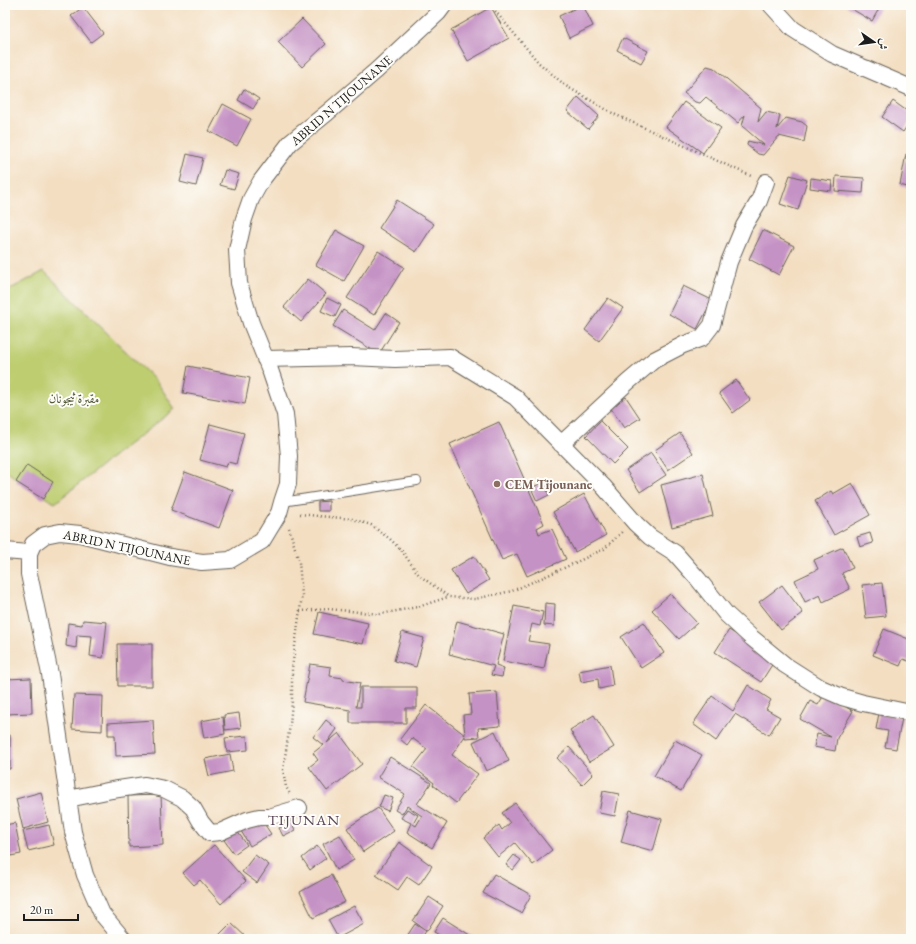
<svg xmlns="http://www.w3.org/2000/svg" width="916" height="944" viewBox="0 0 916 944" font-family="'EB Garamond',Amiri,serif">
<style>
.green{fill:#bdcd6f;stroke:#6c7446}
.building{fill:#c592c5}
.lines{fill:none;stroke-linecap:round;stroke-linejoin:round}
.lane-casing{stroke:#676056;stroke-width:10}
.street-casing{stroke:#676056;stroke-width:18}
.path{stroke:#676056;stroke-width:2.5;stroke-dasharray:1 3;stroke-linecap:butt}
.lane{stroke:#fff;stroke-width:8}
.street{stroke:#fff;stroke-width:16}
.education-dot{fill:#8d6e63;stroke:#fdfcf7;stroke-width:1.5}
.labels{text-anchor:middle;stroke-width:4;stroke-linejoin:round;paint-order:stroke}
.street-label{font-size:13px;fill:#1c1c1c;stroke:#fdfcf7}
.park-label{font-size:13px;fill:#545a39;stroke:#fdfcf7}
.education-label{font-size:13px;font-weight:bold;fill:#785e54;stroke:#fdfcf7;text-anchor:start}
.quarter-label{font-size:15px;letter-spacing:1px;fill:#574557;stroke:#fdfcf7}
</style>
<rect width="100%" height="100%" fill="#fdfcf7"/>
<filter id="ink" filterUnits="userSpaceOnUse"><feTurbulence type="fractalNoise" baseFrequency=".025" numOctaves="2"/><feDisplacementMap in="SourceGraphic" scale="8" xChannelSelector="R" yChannelSelector="G"/><feConvolveMatrix kernelMatrix="1 2 1 2 8 2 1 2 1" color-interpolation-filters="sRGB"/></filter>
<filter id="wash" filterUnits="userSpaceOnUse"><feTurbulence type="fractalNoise" baseFrequency=".012" numOctaves="4" result="noise"/><feDisplacementMap in="SourceGraphic" scale="16" xChannelSelector="R" yChannelSelector="G"/><feGaussianBlur stdDeviation="0.9" result="paint"/><feColorMatrix in="noise" values="0 0 0 0 0 0 0 0 0 0 0 0 0 0 0 0 0 1.4 0 .05"/><feComposite in="paint" operator="in"/></filter>
<g filter="url(#wash)">
<rect width="100%" height="100%" fill="#f3dec1"/>
<path class="green" d="M44,271L157,382L175,409L115,455L55,503L27,487L5,470V292Z"/>
<g id="blocks">
<path class="building" d="M582,5H583L593,26L569,38L559,16Z
M845,5H881L872,21Z
M83,7L103,33L91,42L71,16Z
M491,7L509,38L468,61L451,30Z
M302,19L326,44L302,67L278,42Z
M623,38L648,51L641,63L617,50Z
M707,66L714,68L761,108L758,122L766,112L780,115L777,129L786,118L802,122L807,126L804,142L779,136L763,155L758,154L747,145L748,141L764,145L742,126L745,115L738,123L706,97L700,103L695,102L684,93Z
M244,89L259,99L253,109L238,100Z
M578,97L599,116L588,129L567,111Z
M893,101L911,114V120L903,132L882,117Z
M684,102L721,128L703,153L666,127Z
M223,104L251,119L237,146L209,131Z
M187,154L203,158L196,186L180,182Z
M906,154L911,155V188L900,185Z
M225,170L239,174L234,189L220,185Z
M790,175L807,180L798,210L780,204Z
M836,176L864,178L863,193L835,191Z
M811,178L832,181L831,191L810,188Z
M397,200L434,224L416,252L379,228Z
M336,230L364,246L344,281L316,265Z
M763,230L794,246L779,275L749,259Z
M378,251L404,267L374,315L347,298Z
M308,279L326,294L301,322L284,307Z
M683,286L712,300L697,329L669,314Z
M327,298L341,305L335,317L321,311Z
M608,298L623,308L599,341L585,330Z
M343,310L375,330L386,313L399,322L379,354L333,326Z
M188,366L250,378L245,404L183,393Z
M736,380L750,400L733,413L719,393Z
M626,397L640,418L624,428L610,407Z
M600,421L628,449L613,464L586,436Z
M499,422L544,524L537,528L539,534L552,529L566,559L527,576L517,554L502,560L450,444Z
M210,424L244,433L236,464L228,462L226,467L200,460Z
M680,433L693,453L668,470L655,450Z
M651,453L666,475L640,492L626,470Z
M27,465L53,482L43,499L16,482Z
M185,472L233,490L219,528L171,510Z
M703,474L713,516L672,527L661,485Z
M544,482L549,495L537,501L531,488Z
M852,483L870,515L834,535L815,501L831,491L833,494Z
M584,494L606,535L575,552L553,512Z
M329,501V511H318V502Z
M870,533L873,543L860,547L857,537Z
M843,547L853,568L842,573L850,589L823,602L820,595L805,602L795,580L818,569L814,560Z
M474,556L489,580L466,594L451,570Z
M882,583L886,616L866,618L862,585Z
M782,585L803,613L781,630L759,602Z
M670,594L697,623L679,639L652,610Z
M545,603L555,604L554,626L544,625Z
M514,606L543,612L540,626L532,624L528,641L549,644L544,669L503,661Z
M319,612L368,623L363,644L314,634Z
M83,620L107,622L103,658L90,656L92,636L77,635L76,648L66,646L68,623L82,625Z
M457,621L504,634L496,665L504,668L502,677L491,675L494,666L449,654Z
M644,622L664,653L641,668L621,637Z
M884,629L911,640V662L903,659L900,666L873,655Z
M729,630L775,660L761,682L715,652Z
M402,632L424,638L416,667L394,661Z
M117,644H152V686H118Z
M310,664L331,667L330,676L343,678V680L360,683L356,707H361V687H417V708H406V723H350V710L303,702Z
M610,665L613,686L599,689L598,679L581,682L579,671Z
M31,678L32,713L5,714V679Z
M748,685L771,700L766,709L780,717L769,735L735,714L716,741L693,724L712,696L733,711Z
M497,692L500,726L478,728L479,737L465,738V736L452,755L478,774L456,803L433,785L434,783L413,767L427,749L412,738L407,745L400,739L426,705L465,735L463,715L471,714L469,694Z
M74,695L103,696L102,731L72,729Z
M824,695L853,711L837,738L835,751L814,747L817,734L831,737L800,719L810,701L818,705Z
M239,713L241,728L225,730L224,715Z
M879,713L902,718L896,749L885,747L888,731L876,729Z
M594,715L614,747L589,762L570,730Z
M223,717L225,734L204,738L201,721Z
M153,720L155,754L116,756L115,735H108V723Z
M326,720L337,729L327,743L339,733L362,764L327,791L309,767L318,760L313,753L323,745L313,737Z
M495,731L509,761L486,771L473,742Z
M5,735H10V769H5Z
M247,736L248,750L227,752L225,738Z
M675,740L702,755L681,791L654,776Z
M569,747L593,774L582,785L557,758Z
M230,754L233,771L209,776L205,759Z
M390,757L431,783L417,804L447,823L432,848L407,832L411,823L401,818L407,809L418,815L413,824L416,826L422,816L407,806L402,814L395,810L405,794L378,777Z
M603,791L619,794L615,816L599,813Z
M41,792L48,822L23,829L16,799Z
M161,795L163,845L129,847L128,796Z
M384,795L393,798L388,811L379,807Z
M515,803L552,850L533,865L515,843L498,857L483,838L499,825L502,830L510,823L502,813Z
M378,808L394,831L363,852L347,828Z
M630,810L662,819L653,851L621,842Z
M261,819L271,834L250,846L241,831Z
M291,821L295,830L283,836L279,828Z
M15,823L21,854L5,857V825Z
M49,825L54,845L28,851L23,831Z
M237,831L247,845L234,854L224,840Z
M340,835L354,860L336,870L323,844Z
M399,842L432,866L419,885L407,877L398,890L376,875Z
M214,845L246,881L221,904L200,880L194,885L183,873Z
M317,846L326,858L310,870L302,858Z
M255,855L269,865L257,883L242,872Z
M514,855L521,860L513,870L506,865Z
M494,874L531,895L521,913L483,893Z
M331,875L345,902L313,918L300,892Z
M429,897L443,906L427,931L413,921Z
M354,906L364,924L338,938L328,920Z
M443,918L476,939H446L434,932Z
M231,923L248,939H215Z
M415,924L426,931L421,939H405Z"/>
</g>
</g>
<g filter="url(#ink)">
<use href="#blocks" fill-opacity="0" stroke="#676056" stroke-width="1"/>
<g class="lines">
<defs>
<path id="lane" d="M282,502L417,481"/>
<path id="street" d="M771,5L793,29L832,54L911,88
M265,359L351,357L395,359L450,357L515,397L603,486L636,524L650,537L675,553L698,579L726,614L752,638L785,665L821,688L842,697L863,703L911,713
M561,444L628,382L654,360L683,345L702,338L712,325L729,262L744,226L759,201L766,182
M5,551L29,553
M68,799L112,790L145,785L164,789L182,798L193,808L201,822L210,833L220,832L247,820L259,817H269L299,808
M123,939L102,914L85,875L73,832L50,674L29,574V553L33,544L45,535L60,532L80,534L170,557L202,562L230,560L262,541L279,513L282,502L288,484L289,456L285,414L270,370L251,323L239,283L237,250L244,219L251,199L261,181L290,143L327,113L377,70L438,13L444,5"/>
</defs>
<use href="#lane" class="lane-casing"/>
<use href="#street" class="street-casing"/>
<path class="path" d="M490,5L539,63L566,86L614,114L751,176
M300,514L318,516L353,519L371,525L390,539L402,551L419,575L449,597L475,599L512,591L564,568L604,549L622,532
M289,528L290,531L299,562L302,595L292,668V701L290,725L283,770L286,787L290,794
M300,611L329,609L380,614L418,607L448,597"/>
<use href="#lane" class="lane"/>
<use href="#street" class="street"/>
</g>
</g>
<circle class="education-dot" cx="497" cy="484" r="4"/>
<g class="labels">
<g class="street-label">
<text transform="translate(341 100) rotate(-41)" y="5">ABRID N TIJOUNANE</text>
<text transform="translate(127 547) rotate(12)" y="5">ABRID N TIJOUNANE</text>
</g>
<g class="park-label">
<text x="74" y="403">مقبرة ثيجونان</text>
</g>
<g class="education-label">
<text x="505" y="489">CEM Tijounane</text>
</g>
<g class="quarter-label">
<text x="304" y="825">TIJUNAN</text>
</g>
</g>
<rect width="916" height="944" fill="none" stroke="#fdfcf7" stroke-width="20"/>
<g transform="translate(874 42) rotate(103)" stroke="#fdfcf7" stroke-width="3" paint-order="stroke">
<path d="M0-3L7 15L0 10L-7 15Z" fill="#1c1c1c"/>
<text y="-6" font-size="11" font-weight="bold" text-anchor="middle" fill="#1c1c1c">ش</text>
</g>
<path d="M24 914v6h54v-6" fill="none" stroke="#1c1c1c" stroke-width="2"/>
<text x="30" y="914" font-size="12" fill="#1c1c1c" stroke="#fdfcf7" stroke-width="3" paint-order="stroke">20 m</text>
</svg>
